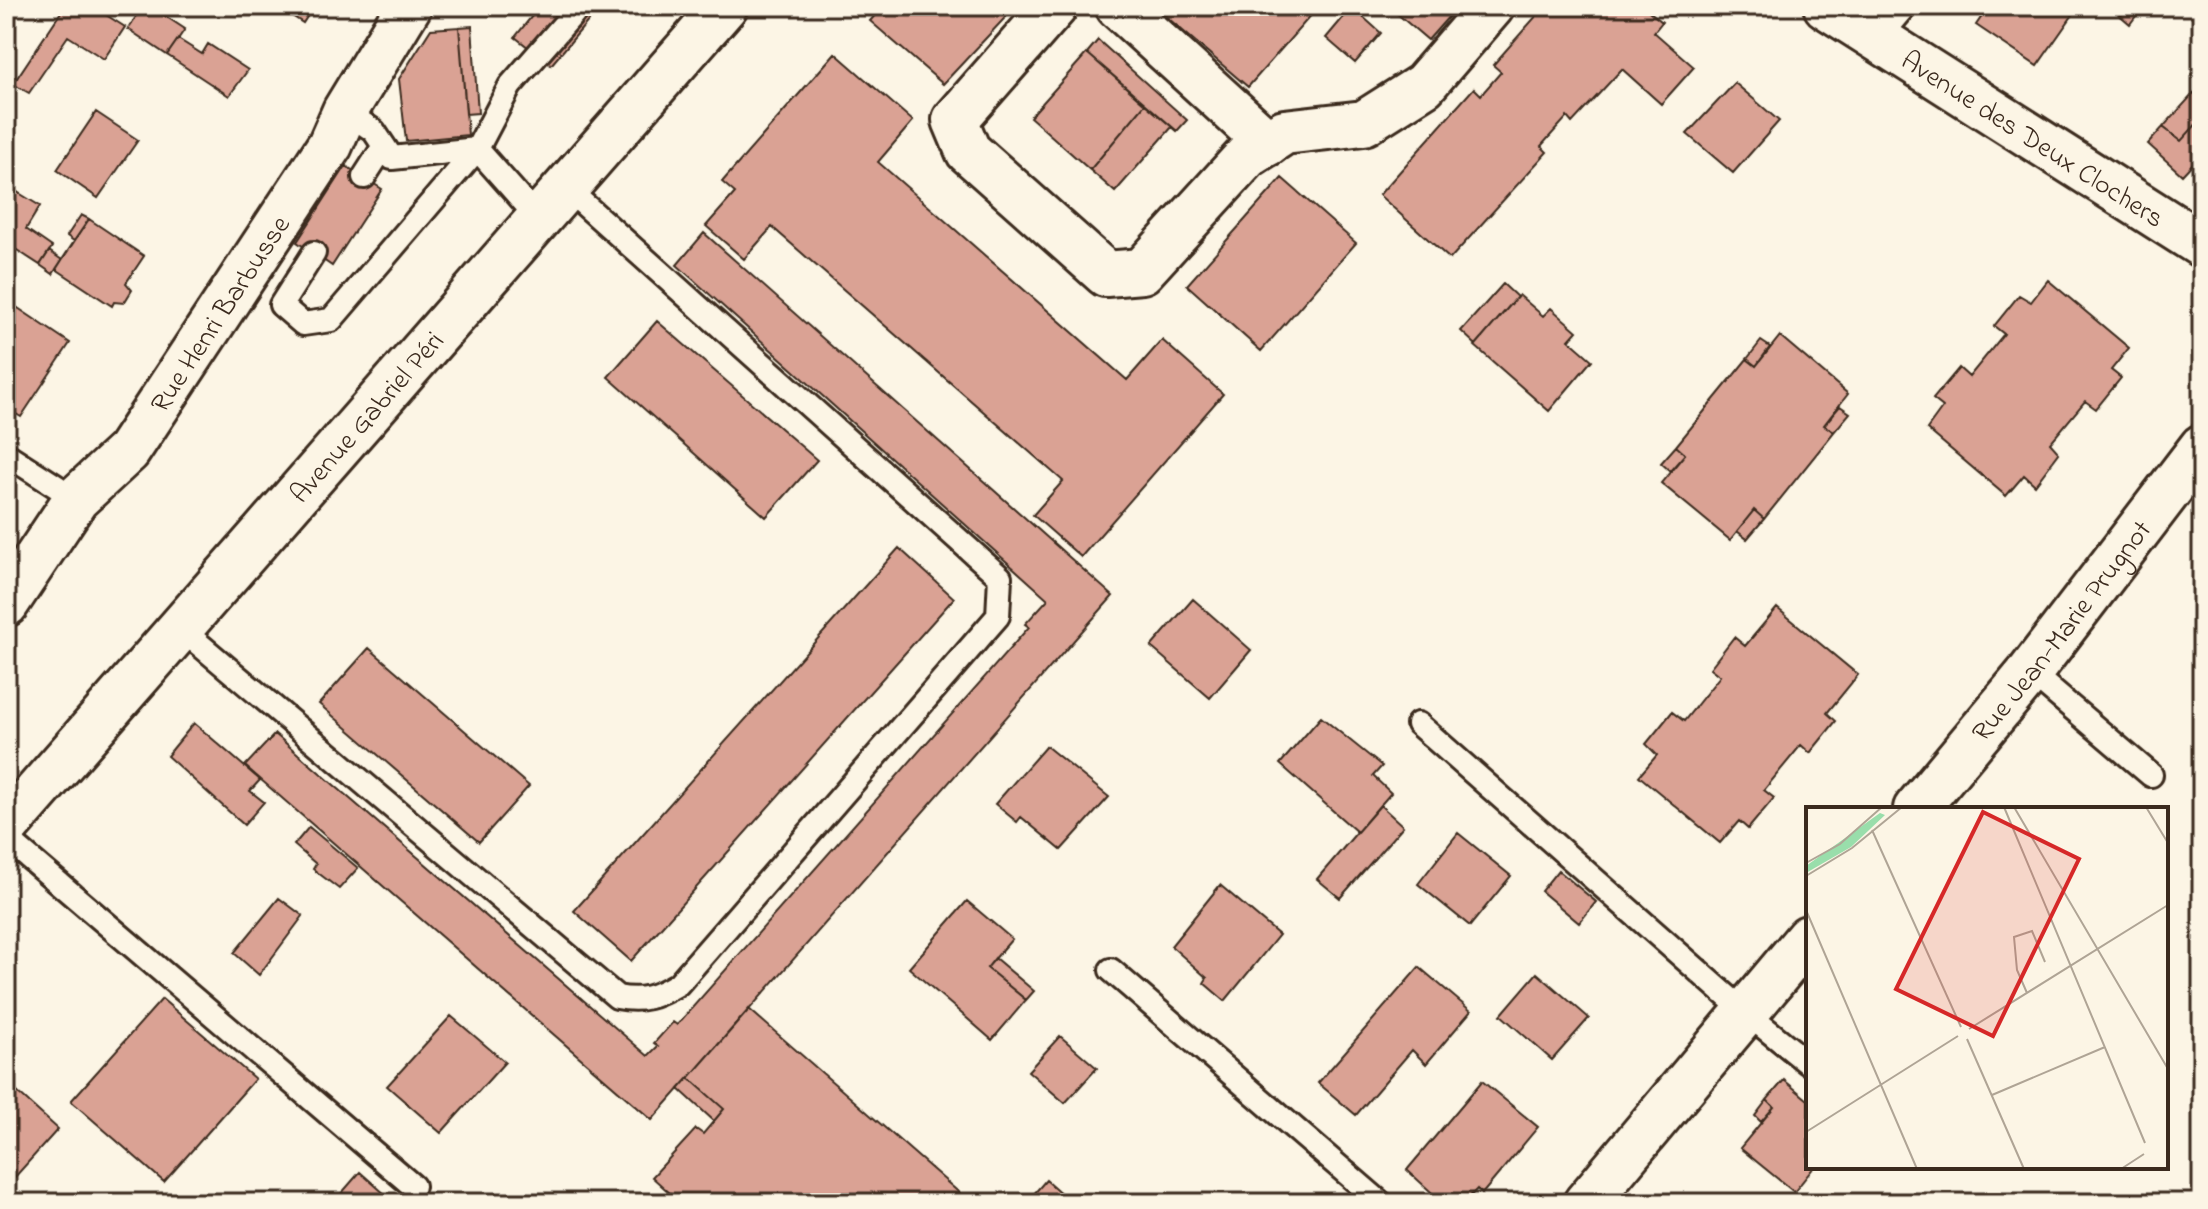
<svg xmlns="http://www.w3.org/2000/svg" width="2208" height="1209" viewBox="0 0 2208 1209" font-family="'Indie Flower',sans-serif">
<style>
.building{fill:#daa294;stroke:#3b2a1e;stroke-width:2}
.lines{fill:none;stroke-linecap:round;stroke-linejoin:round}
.lane-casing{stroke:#3b2a1e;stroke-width:28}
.street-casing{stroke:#3b2a1e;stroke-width:50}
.secondary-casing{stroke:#3b2a1e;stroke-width:50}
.lane{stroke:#fcf5e5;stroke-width:22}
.street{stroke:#fcf5e5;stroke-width:44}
.secondary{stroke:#fcf5e5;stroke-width:44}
.labels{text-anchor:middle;stroke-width:6;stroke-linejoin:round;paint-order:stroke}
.street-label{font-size:28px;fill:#3b2a1e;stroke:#fcf5e5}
.inset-road{fill:none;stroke:#afa495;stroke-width:2}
.view{fill:#d62828;fill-opacity:0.15;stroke:#d62828;stroke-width:4}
.inset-edge{fill:none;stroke:#3b2a1e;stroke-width:4}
</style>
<rect width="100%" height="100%" fill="#fcf5e5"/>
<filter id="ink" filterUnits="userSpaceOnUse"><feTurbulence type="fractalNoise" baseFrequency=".0125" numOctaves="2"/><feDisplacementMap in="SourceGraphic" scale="16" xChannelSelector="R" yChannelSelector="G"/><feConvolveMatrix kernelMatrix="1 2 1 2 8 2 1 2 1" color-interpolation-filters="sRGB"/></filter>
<g filter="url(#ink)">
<path class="building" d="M65,6H92L125,27L104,59L68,36L29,93L13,84Z
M143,6H150L185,29L167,55L128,29Z
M277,6H314L303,23Z
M540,6H601L551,65L515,37Z
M883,6H1016L943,84L870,21Z
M1154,6H1305L1313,13L1248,87Z
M1388,6H1458L1428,40Z
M1545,6H1643L1662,22L1654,32L1694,67L1661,104L1622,69L1572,123L1567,117L1541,146L1547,152L1450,259L1379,195L1474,88L1481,95L1501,72L1493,65Z
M1989,6H2079L2037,66L1976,25Z
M2109,6H2132L2139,12L2130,24Z
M1352,7L1381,33L1355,63L1326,38Z
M472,26L478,113L466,114L459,27Z
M459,27L468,135L406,141L399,79L431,29Z
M178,39L202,54L208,44L248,70L229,96L167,55Z
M1098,40L1187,120L1177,131L1087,53Z
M835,53L913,121L878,162L1127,380L1162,340L1223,394L1081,557L1033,515L1063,481L772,227L744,259L706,226L735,193L722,182Z
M1087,53L1145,104L1090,170L1030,117Z
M1735,83L1779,121L1733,173L1687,134Z
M2202,84V118L2181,141L2163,127Z
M1145,104L1172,127L1115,192L1090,170Z
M96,112L138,140L98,198L57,170Z
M2202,118V166L2196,160L2182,175L2148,144L2163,127L2181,141Z
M346,166L382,189L332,266L297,242Z
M1282,178L1356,243L1261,351L1187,285Z
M6,185L40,206L26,229L52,247L40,265L6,243Z
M81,215L89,219L74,241L67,236Z
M89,219L144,256L126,283L132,290L124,303L114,302L112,306L56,269Z
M704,233L1113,596L652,1120L245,766L275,734L648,1056L658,1046L654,1043L673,1022L677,1025L1029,627L1025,624L1048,599L677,265Z
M49,251L62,260L53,274L40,265Z
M2048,280L2129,348L2111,370L2121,378L2096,409L2085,401L2050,443L2059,453L2035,485L2024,475L2006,496L1927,429L1943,407L1933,399L1959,368L1969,377L2004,334L1994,326L2019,295L2031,302Z
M1503,284L1517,297L1476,345L1461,331Z
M1519,295L1543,316L1551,308L1577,331L1569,340L1592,360L1549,411L1475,346Z
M6,300L70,343L21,417L6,408Z
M657,321L817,460L766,517L608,377Z
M1780,336L1848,394L1824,425L1834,432L1764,519L1754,510L1730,540L1661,483L1685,454L1676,446L1747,359L1756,366Z
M1761,341L1770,347L1756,366L1747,359Z
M1840,406L1850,413L1834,432L1824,425Z
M1676,446L1685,454L1670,471L1661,463Z
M1754,510L1764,519L1747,539L1737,531Z
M899,548L954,598L631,961L574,911Z
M1193,599L1251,650L1210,698L1151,647Z
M1777,608L1858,675L1827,713L1836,721L1810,753L1801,745L1764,790L1774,798L1748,829L1739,821L1720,843L1639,776L1657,755L1646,744L1672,712L1684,721L1720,676L1710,668L1734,637L1745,646Z
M369,648L529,786L479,842L319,704Z
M1321,717L1382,766L1373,776L1391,793L1357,832L1280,764Z
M194,723L260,780L250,791L264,802L244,825L167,756Z
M1046,746L1109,797L1061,850L1021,817L1017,822L995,804Z
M1380,805L1403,826L1340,898L1317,879Z
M309,827L358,868L339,889L313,869L316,864L294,845Z
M1458,833L1511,876L1470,926L1418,884Z
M1558,870L1596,902L1579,923L1541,891Z
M1220,885L1279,935L1225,1001L1204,983L1207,978L1171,946Z
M279,898L303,916L259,975L234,953Z
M967,901L1012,939L987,968L1026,1000L992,1040L909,968Z
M995,958L1034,991L1026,1000L987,968Z
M1419,967L1471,1011L1426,1064L1412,1050L1356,1115L1318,1083Z
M1537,973L1589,1018L1552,1060L1501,1015Z
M162,999L255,1079L164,1182L71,1101Z
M749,1009L971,1203H681L652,1177L696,1129L703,1134L724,1109L689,1078Z
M451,1016L505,1062L441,1133L387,1086Z
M1060,1036L1097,1068L1065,1103L1028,1071Z
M689,1078L724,1109L714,1121L679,1089Z
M1784,1080L1808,1100V1167H1814L1794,1192L1740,1148L1774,1107L1767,1100Z
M1482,1081L1538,1127L1482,1194L1477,1189L1464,1203H1443L1407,1170Z
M6,1082L58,1129L6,1187Z
M1767,1100L1774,1107L1761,1122L1755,1116Z
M360,1172L395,1203H333Z
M1046,1180L1072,1203H1026Z"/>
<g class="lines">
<defs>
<path id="lane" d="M1878,39L1906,6
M345,111L374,131L392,158L477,149
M364,177L384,146
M539,219L477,149L510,86L580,6
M314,253L281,305L303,324L331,320L477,149
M6,454L76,499
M180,628L617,997C642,1002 656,997 678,984L998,616L1000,577L566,188
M2030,672L2151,775
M1418,724L1745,1012L1808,1063
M6,838L413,1186
M1111,970L1381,1203"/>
<g id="street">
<path d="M1055,6L955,120L968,151L1106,274L1142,271L1247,156L1284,132L1364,123L1424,85L1492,6"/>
<path d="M1118,6L1268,143"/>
<path id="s1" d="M1826,6L2202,245"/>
<path id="s2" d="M6,604L76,499L128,451L330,145L345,111L409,6"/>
<path id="s3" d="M1916,809L2030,672L2202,447"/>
<path d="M1586,1203L1808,938"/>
</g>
<g id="secondary">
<path id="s4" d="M6,827L725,6"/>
</g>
</defs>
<use href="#lane" class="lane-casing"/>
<use href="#street" class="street-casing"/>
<use href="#secondary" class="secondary-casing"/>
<use href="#lane" class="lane"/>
<use href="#street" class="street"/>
<use href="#secondary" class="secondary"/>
</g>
</g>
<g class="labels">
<g class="street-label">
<text dy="10" stroke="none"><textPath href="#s1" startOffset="246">Avenue des Deux Clochers</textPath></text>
<text dy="10" stroke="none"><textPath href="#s2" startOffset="362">Rue Henri Barbusse</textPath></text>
<text dy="10" stroke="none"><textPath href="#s4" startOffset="546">Avenue Gabriel Péri</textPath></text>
<text dy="10" stroke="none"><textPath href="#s3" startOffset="230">Rue Jean-Marie Prugnot</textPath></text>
</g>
</g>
<g transform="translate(1806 807)">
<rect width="362" height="362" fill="#fcf5e5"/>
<path d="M74,6L79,8L45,40L0,66V59Z" fill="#99deab"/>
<path class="inset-road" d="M198,0L339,336M208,0L362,262M340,0L362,36M66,23L155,220M0,56L34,37L76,0M0,69L46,41L96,0M0,103L111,362M221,186L211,163L208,130L226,124L239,155M163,222L362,98M161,232L218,362M186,288L299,240M0,325L152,229M315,362L338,347"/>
<path class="view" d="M177,5L273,52L187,229L90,182Z"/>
<rect width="362" height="362" class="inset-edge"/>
</g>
<rect width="2208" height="1209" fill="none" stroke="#fcf5e5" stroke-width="32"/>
<rect x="16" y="16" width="2176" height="1177" fill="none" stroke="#3b2a1e" stroke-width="3" filter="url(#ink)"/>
</svg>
